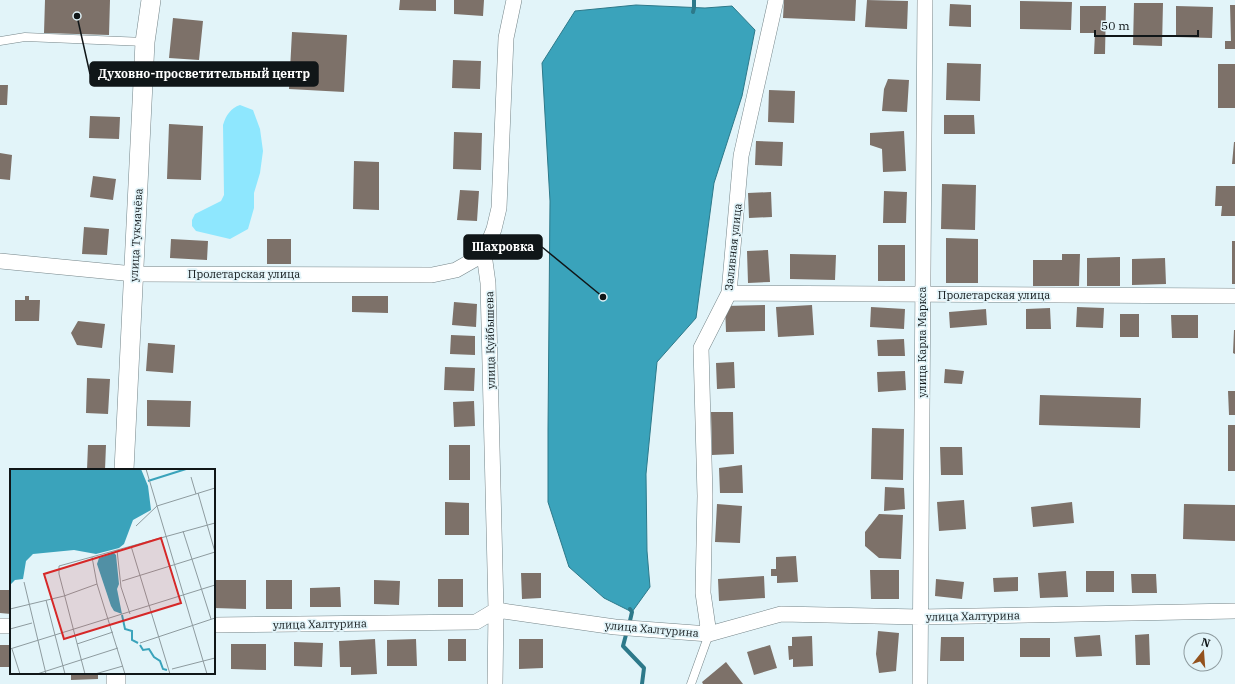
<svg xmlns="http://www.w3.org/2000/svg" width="1235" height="684" viewBox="0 0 1235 684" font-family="'IBM Plex Serif',serif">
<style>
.green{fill:#8ee7fe}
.water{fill:#3aa3bb;stroke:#2d798a}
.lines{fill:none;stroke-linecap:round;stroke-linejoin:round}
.stream{stroke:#2d798a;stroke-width:4}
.building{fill:#7d7169}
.service-casing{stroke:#758589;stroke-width:9}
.minor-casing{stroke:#758589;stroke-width:16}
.tertiary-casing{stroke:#758589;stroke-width:20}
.service{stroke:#fff;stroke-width:8}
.minor{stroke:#fff;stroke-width:15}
.tertiary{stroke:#fff;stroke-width:19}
.labels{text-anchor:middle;stroke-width:3.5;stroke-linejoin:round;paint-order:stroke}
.street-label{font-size:11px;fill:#101618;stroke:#e2f4f9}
.inset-river{fill:none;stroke:#3aa3bb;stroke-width:2}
.inset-road{fill:none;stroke:#8e9b9f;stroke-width:1}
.view{fill:#d62828;fill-opacity:0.15;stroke:#d62828;stroke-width:2}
.inset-edge{fill:none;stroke:#101618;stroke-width:2}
.leader{fill:none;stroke:#101618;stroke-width:1.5}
.callout-dot{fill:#101618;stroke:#e2f4f9;stroke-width:1.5}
.callout{fill:#101618;stroke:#101618;stroke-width:1.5}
.callout-label{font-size:12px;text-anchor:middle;font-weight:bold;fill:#fff}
</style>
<rect width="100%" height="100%" fill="#e2f4f9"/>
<path class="green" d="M240,105L253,110L260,129L263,151L260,173L254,193V208L248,229L230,239L196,231L192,226V220L195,214L221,201L224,195L223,125C226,115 231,108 240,105Z"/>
<path class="water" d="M636,5L705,8L732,6L755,30L742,96L714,183L696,318L657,362L646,474L647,551L650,587L632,612L604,598L569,567L548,502V429L550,201L542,63L575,11Z"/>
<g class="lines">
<path class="stream" d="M693,12L694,8V0
M629,625L632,612L630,609
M627,631L623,646L644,668L642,684"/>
</g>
<path class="building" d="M45,0H110L109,35L44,33Z
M400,0H436V11L399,10Z
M454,0H484L483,16L454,14Z
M784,0H856L855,21L783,18Z
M867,0L908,1L907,29L865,27Z
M1020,1L1072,2L1071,30L1020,29Z
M1134,3H1163L1162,46L1133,45Z
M950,4L971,5V27L949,26Z
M1230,5H1235V49H1225V41H1231Z
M1080,6H1106L1105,54H1094L1095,33H1080Z
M1176,6L1213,7L1212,38L1176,37Z
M173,18L203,21L199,60L169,58Z
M292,32L347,35L344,92L289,89Z
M453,60L481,61L480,89L452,88Z
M947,63L981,64L980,101L946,100Z
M1218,64H1235V108H1218Z
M888,79L909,80L907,112L882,111L884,89Z
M0,85H8L7,105H0Z
M769,90L795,91L794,123L768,122Z
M944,115H974L975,134H944Z
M90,116L120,117L119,139L89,138Z
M169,124L203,126L201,180L167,179Z
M904,131L906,171L883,172L882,149L870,145V133Z
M454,132L482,133L481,170L453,169Z
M756,141L783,142L782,166L755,165Z
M1234,142H1235V164H1232Z
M0,153L12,155L10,180L0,179Z
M354,161L379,162V210L353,209Z
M93,176L116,179L113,200L90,197Z
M942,184L976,185L975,230L941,229Z
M1216,186H1235V216H1221L1222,206H1215Z
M460,190L479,191L477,221L457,220Z
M884,191L907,192L906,223H883Z
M771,192L772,217L749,218L748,193Z
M84,227L109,229L107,255L82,254Z
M946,238L978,239V283H946Z
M171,239L208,241L207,260L170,258Z
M267,239H291V264H267Z
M1232,241H1235V284H1232Z
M878,245H905V281H878Z
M768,250L770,282L748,283L747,251Z
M790,254L836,255L835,280L790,279Z
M1062,254H1080L1079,286H1033V260H1062Z
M1120,257V286H1087V258Z
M1165,258L1166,284L1132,285V259Z
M25,296H29V300H40L39,321H15V300H25Z
M352,296H388V313L352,312Z
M454,302L477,304L476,327L452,325Z
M765,305V331L726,332L725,306Z
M812,305L814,335L778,337L776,307Z
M871,307L905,309L904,329L870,327Z
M1077,307L1104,308L1103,328L1076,327Z
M1050,308L1051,329H1026V309Z
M986,309L987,325L950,328L949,312Z
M1120,314H1139V337H1120Z
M1171,315H1198V338H1172Z
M78,321L105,324L102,348L77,345L71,333Z
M1234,330H1235V354L1233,353Z
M451,335L475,336V355L450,354Z
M904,339L905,356H878L877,340Z
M148,343L175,345L173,373L146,371Z
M734,362L735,388L717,389L716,363Z
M445,367L475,368L474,391L444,390Z
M945,369L964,371L962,384L944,383Z
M905,371L906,390L878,392L877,372Z
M87,378L110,379L108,414L86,413Z
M1228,391H1235V415H1229Z
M1040,395L1141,398L1140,428L1039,425Z
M147,400L191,401L190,427L147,426Z
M474,401L475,426L454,427L453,402Z
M711,412H733L734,454L712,455Z
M1228,425H1235V471H1228Z
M872,428L904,429L903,480L871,479Z
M88,445H106L105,470H87Z
M449,445H470V480H449Z
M940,447H962L963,475H941Z
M742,465L743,493H720L719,468Z
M885,487L904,488L905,509L884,511Z
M964,500L966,529L939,531L937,502Z
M445,502L469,503V535H445Z
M1072,502L1074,523L1033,527L1031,507Z
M717,504L742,506L740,543L715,542Z
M1184,504L1235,505V541L1183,539Z
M879,514L903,515L901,559L879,558L865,546V532Z
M796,556L798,582L777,583V576H771V569H776V557Z
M870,570H899V599H871Z
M1066,571L1068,597L1040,598L1038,573Z
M1086,571H1114V592H1086Z
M521,573H541V598L522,599Z
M1131,574H1156L1157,593H1132Z
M764,576L765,598L719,601L718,579Z
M1018,577V591L994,592L993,578Z
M438,579H463V607H438Z
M936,579L964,582L962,599L935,596Z
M214,580H246V609L214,608Z
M266,580H292V609H266Z
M374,580L400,581L399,605L374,604Z
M340,587L341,607H310V588Z
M0,590H11V614L0,613Z
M878,631L899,633L896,671L879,673L876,654Z
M1149,634L1150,665H1136L1135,635Z
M1100,635L1102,656L1076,657L1074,637Z
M812,636L813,666L793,667V659L789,660L788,646H792V637Z
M941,637H964V661H940Z
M1020,638H1050V657H1020Z
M375,639L377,674L351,675V667H340L339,641Z
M416,639L417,666H387V640Z
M448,639H466V661H448Z
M519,639H543V668L519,669Z
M294,642L323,643L322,667L294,666Z
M231,644H266V670L231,669Z
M0,645H10L11,667H0Z
M770,645L777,668L754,675L747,652Z
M726,662L743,684H703L702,682Z
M71,673H98V679L71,680Z"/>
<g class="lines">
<defs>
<path id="service" d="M0,41L25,37L145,42
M691,684L709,634"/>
<path id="minor" d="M0,261L134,274L432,275L456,270L484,254
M729,293L1235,296
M214,625L476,622L496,610L615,627L709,634L781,614L920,617L1235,611
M0,626H11
M709,634L703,593L705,496L701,348L729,293L741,156L776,0
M495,684L496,610L488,283L484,254L494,229L499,208L506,38L514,0
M920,684L925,0"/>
<path id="tertiary" d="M124,470L145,42L151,0
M116,684V673"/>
</defs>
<use href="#service" class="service-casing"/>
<use href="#minor" class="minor-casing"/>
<use href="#tertiary" class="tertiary-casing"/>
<use href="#service" class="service"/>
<use href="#minor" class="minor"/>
<use href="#tertiary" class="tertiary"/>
</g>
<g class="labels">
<g class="street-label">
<text transform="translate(136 235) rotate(-87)" y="4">улица Тукмачёва</text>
<text transform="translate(733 247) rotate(-84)" y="4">Заливная улица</text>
<text x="244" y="278">Пролетарская улица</text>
<text x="994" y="299">Пролетарская улица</text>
<text transform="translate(490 340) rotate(-91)" y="4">улица Куйбышева</text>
<text transform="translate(922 342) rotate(-90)" y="4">улица Карла Маркса</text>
<text transform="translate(973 616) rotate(-1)" y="4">улица Халтурина</text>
<text transform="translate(320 624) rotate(-1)" y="4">улица Халтурина</text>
<text transform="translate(652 629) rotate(5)" y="4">улица Халтурина</text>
</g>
</g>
<g transform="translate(10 469)">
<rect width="205" height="205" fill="#e2f4f9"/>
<path d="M0,0H131L138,17L141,41L123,51L114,75L109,79L86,85L64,81L23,85L16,92L13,110L5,111L0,116ZM104,84L106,86L109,115L107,120L112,145L104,142L101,137L87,95L89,89Z" fill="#3aa3bb"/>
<path class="inset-river" d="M138,12L176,0M112,146L115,160L122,162V171L128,174M130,176L133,181L139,180L144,188L150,192L153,200L157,201"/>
<path class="inset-road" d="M136,0L156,67M181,8L186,25M188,24L205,83M126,57L147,37L205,19M173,62L201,150M156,67L197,205M121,77L160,205M107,81L111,118L120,145M82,88L87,115L115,205M112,112L205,83M14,113L36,205M36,131L55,205M0,140L54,127L87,115M0,160L22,154M130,174L205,149M67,175L103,163M0,180L205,116M2,180L10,205M162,200L205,189M27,205L108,179M75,205L49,105V97L205,54M85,205L113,197"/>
<path class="view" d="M151,69L171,134L54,170L34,105Z"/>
<rect width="205" height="205" class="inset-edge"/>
</g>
<path class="leader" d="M77 16L90 74M603 297L542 247"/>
<g class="callout-dot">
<circle cx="77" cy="16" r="4"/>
<circle cx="603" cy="297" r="4"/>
</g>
<g class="callout">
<rect x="90" y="62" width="228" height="24" rx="4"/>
<rect x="464" y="235" width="78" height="24" rx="4"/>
</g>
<g class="callout-label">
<text x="204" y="78">Духовно-просветительный центр</text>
<text x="503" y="251">Шахровка</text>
</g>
<g transform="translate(1203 652) rotate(17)"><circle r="19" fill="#e2f4f9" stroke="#8e9b9f"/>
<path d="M0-3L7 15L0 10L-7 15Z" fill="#93521e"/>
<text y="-6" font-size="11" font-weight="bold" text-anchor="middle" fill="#101618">N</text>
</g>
<path d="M1095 30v6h103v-6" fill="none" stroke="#101618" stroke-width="2"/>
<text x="1101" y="30" font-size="12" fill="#101618" stroke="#e2f4f9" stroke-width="3" paint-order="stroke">50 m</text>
</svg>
